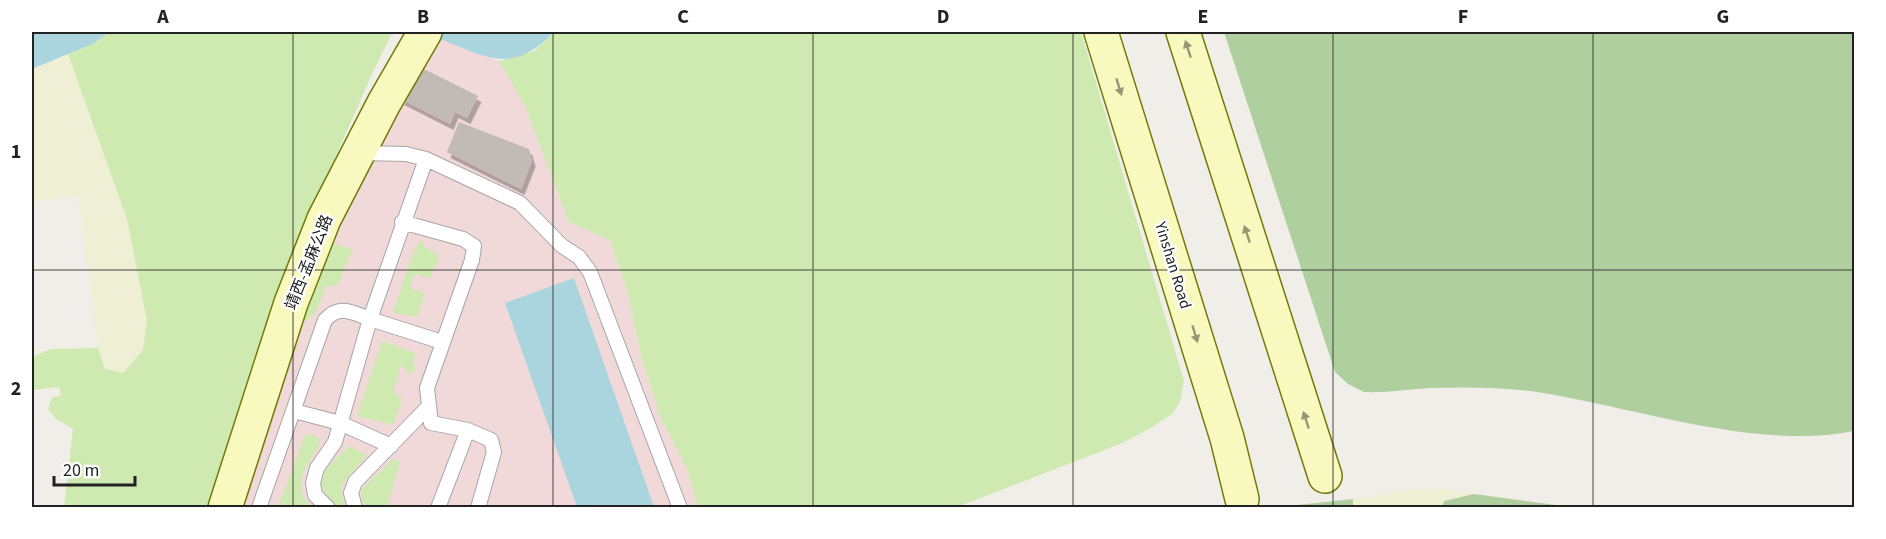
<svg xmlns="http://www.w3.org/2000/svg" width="1886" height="539" viewBox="0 0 1886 539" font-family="'Source Sans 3','Noto Sans SC',sans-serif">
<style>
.commercial{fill:#f1d9d9}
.farmland{fill:#eeefd5}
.grass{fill:#cfeab1}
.forest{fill:#afd09e}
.water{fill:#aad4de}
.building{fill:#c2bab5;filter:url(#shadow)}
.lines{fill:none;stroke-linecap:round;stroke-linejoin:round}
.service-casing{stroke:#a6a6a6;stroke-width:16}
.secondary-casing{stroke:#727a07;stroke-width:36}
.service{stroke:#fff;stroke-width:14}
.secondary{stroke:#f8f9bf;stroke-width:33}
.oneway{fill:#989878}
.grid{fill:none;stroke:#222;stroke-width:1.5;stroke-opacity:0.55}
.labels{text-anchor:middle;stroke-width:4.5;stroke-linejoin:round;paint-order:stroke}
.street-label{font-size:16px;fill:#222;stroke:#fff}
.neatline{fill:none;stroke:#222;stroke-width:2}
.grid-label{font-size:20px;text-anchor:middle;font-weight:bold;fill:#222}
</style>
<defs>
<filter id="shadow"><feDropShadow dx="3.5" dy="6" stdDeviation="0" flood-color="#0004"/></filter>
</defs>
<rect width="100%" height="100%" fill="#f1eee9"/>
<path class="commercial" d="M435,37L499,61L525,106L569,222L610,240L627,290L642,359L660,416L687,469L698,507L238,508L326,238Z"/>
<path class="farmland" d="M68,54L127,219L147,321L143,350L122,373L105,369L98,348L78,196L32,201V69Z
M1417,488L1447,489L1474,494L1444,501L1442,507L1353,508V499Z"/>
<path class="grass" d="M110,32H393C375,65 361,100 345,135C292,256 247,381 209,507H64L73,429L56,419L48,409L52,397L61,396L59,387L32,390V357L50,349L98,348L105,369L123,373L143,350L147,321L127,219L68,54L92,44Z
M554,32H1081L1184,381L1180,402L1172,414L1149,429L1120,444L957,507H698L687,469L660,416L642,359L627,290L610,240L569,222L525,106L499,61L534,51Z
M421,239L424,246L439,256L430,278L414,274L410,288L425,293L417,317L393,313L414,251Z
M332,244L353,249L337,286H326C320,301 318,316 302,323Z
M382,341L416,353L413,361L415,371L408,374L402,363L393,392L402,399L393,425L357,416Z
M306,433L321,439C313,464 287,479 311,507H278Z
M349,446L367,455L341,485L345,507H337C333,501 329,499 325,493C312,477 339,457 349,446Z
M393,459L400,462L387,507H367L361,500L362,489Z"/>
<path class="forest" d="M1224,32H1854V431C1758,451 1634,407 1537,392C1502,387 1467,387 1432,388C1409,389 1387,393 1364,392L1348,384L1335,372Z
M1474,494L1571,507H1442L1444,501Z
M1353,499V507H1279Z"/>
<path class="water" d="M32,32H110L92,44L32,69Z
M439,32H554C510,77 486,56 435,37Z
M574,278L654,507H577L505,303Z"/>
<path class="building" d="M418,66L478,96L467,118L455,112L450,124L401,99Z
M459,122L529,149L532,161L521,189L447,152Z"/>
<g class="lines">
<defs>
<path id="service" d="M359,153L406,154L426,159L520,203L562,246L579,257L590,272L680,508
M402,222L463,239L474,246L472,260L427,388L431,423L468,430L491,440L494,452L478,508
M294,411L340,423L391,446
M259,508L325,320C339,304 352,312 370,319L426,159
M328,508L315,495L313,483L317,468L335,442L370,319L442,342
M355,508L351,493L355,482L428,407
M438,508L468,430"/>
<path id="secondary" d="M1101,32L1227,438L1242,499
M1183,32L1325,476
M225,508L291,303L324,219L384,103L425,32"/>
</defs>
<use href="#service" class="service-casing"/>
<use href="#secondary" class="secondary-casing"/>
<use href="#service" class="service"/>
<use href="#secondary" class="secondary"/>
</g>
<defs><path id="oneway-solid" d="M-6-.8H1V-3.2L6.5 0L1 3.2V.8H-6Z" transform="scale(1.5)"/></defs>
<g class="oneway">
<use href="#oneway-solid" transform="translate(1188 49) rotate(-108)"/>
<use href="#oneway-solid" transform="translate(1119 87) rotate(73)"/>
<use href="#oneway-solid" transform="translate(1247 234) rotate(-108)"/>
<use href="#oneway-solid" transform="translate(1195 334) rotate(73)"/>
<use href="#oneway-solid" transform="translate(1306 420) rotate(-108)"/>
</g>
<path class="grid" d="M293,32V508M553,32V508M813,32V508M1073,32V508M1333,32V508M1593,32V508M32,270H1854"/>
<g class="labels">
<g class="street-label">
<text transform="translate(308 262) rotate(-68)" y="6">靖西-孟麻公路</text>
<text transform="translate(1174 265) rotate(73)" y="6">Yinshan Road</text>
</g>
</g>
<rect width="1886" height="539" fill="none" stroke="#ffffff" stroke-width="66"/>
<path d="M54 476v9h81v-9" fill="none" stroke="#222222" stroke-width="3"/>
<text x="63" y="476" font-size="18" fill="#222222" stroke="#ffffff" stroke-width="4.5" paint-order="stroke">20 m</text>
<rect x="33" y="33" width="1820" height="473" class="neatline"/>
<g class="grid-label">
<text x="163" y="23">A</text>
<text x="423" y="23">B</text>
<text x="683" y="23">C</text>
<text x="943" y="23">D</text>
<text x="1203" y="23">E</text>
<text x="1463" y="23">F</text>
<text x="1723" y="23">G</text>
<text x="16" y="158">1</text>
<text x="16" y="395">2</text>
</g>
</svg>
